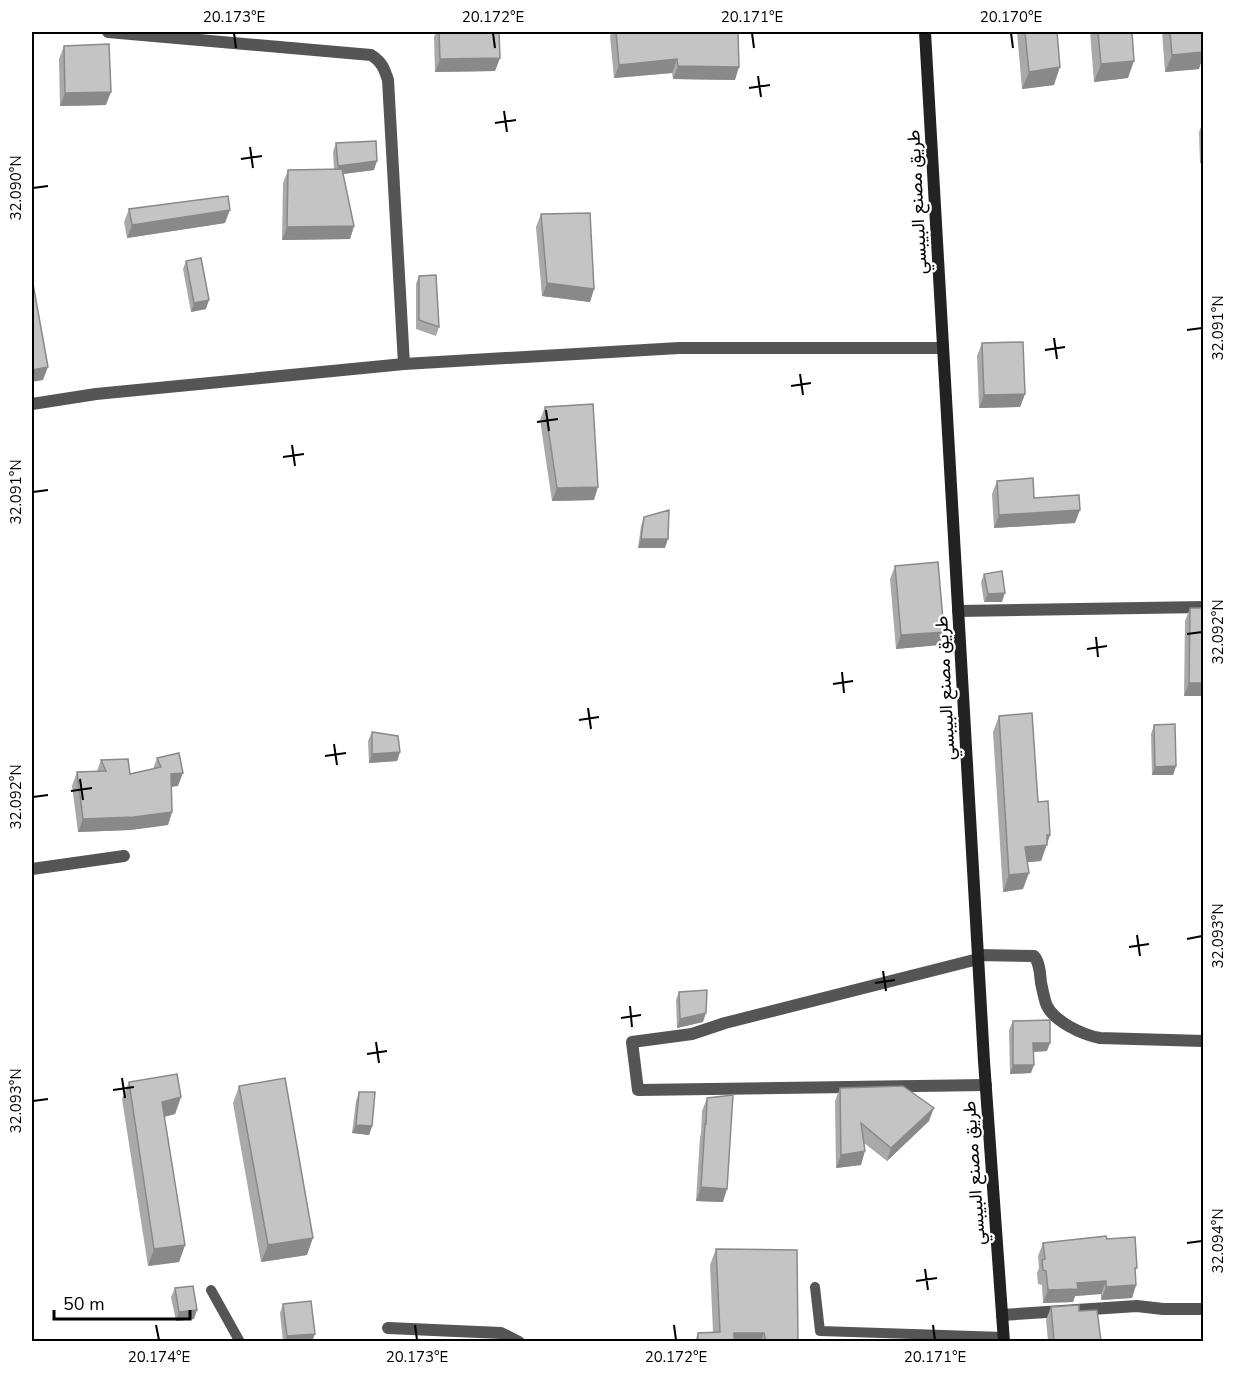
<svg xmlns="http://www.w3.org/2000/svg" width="1235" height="1373" viewBox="0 0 1235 1373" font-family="'Nunito Sans',Vazirmatn,sans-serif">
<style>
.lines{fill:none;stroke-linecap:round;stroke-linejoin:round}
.service{stroke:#555;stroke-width:10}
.minor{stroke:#555;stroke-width:12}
.secondary{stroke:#222;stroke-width:12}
.wall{fill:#a9a9a9}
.shaded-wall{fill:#898989}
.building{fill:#c4c4c4;stroke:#898989;stroke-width:1.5}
.ticks{fill:none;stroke:#000;stroke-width:2}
.labels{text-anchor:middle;stroke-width:4.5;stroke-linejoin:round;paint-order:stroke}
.street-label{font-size:18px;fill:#000;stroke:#fff}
.neatline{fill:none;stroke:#000;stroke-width:2}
.ticks-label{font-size:15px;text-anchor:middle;fill:#000}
</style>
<rect width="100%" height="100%" fill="#fff"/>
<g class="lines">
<path class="service" d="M815,1287L820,1331L1004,1337
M211,1290L240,1342"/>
<path class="minor" d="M108,32L371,55C382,62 384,68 388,80L404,364
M32,404L96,394L404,364L679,348H943
M958,611L1204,607
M32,869L124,856
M978,955L1034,956C1040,963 1040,974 1041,983C1043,991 1044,999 1047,1006C1055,1022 1083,1035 1100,1038L1204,1041
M978,959L725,1023L692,1034L632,1042L638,1090L986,1085
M1002,1315L1137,1306L1163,1309H1204
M388,1328L501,1333L519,1342"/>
<path class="secondary" d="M925,32L984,1061L1004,1342"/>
</g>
<path class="wall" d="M436,32H499L500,58L495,71L435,72L434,37Z
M612,32H652L735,80L673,79L672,73L614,78L610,36Z
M1017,32H1057L1054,85L1022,89Z
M1090,32H1132L1128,78L1094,82Z
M1162,32H1203L1199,69L1165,72Z
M64,46L106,105L60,106L59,59Z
M1203,123V162L1200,163L1199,132L1202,124Z
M336,143L374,170L343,174L354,226L350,239L282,240L283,183L288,170L334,169L333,152Z
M129,209L225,223L127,238L124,222Z
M541,214L594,289L590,302L542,296L536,227Z
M186,261L206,309L191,312L183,269Z
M419,276L439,327L436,336L416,329V284Z
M982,343L1025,394L1020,407L979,408L977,356Z
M545,407L594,500L552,501L540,420Z
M997,481L1034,498L1075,523L994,528L992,494Z
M644,517L665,548H638L641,526Z
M895,566L944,632L939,645L896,649L890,579Z
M984,574L1002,602H984L981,582Z
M1190,608L1203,696H1184L1185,621Z
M999,716L1038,802L1050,835L1041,861L1028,862L1023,889L1003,892L993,732Z
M1154,725L1176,766L1173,775H1152L1151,734Z
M372,732L400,752L397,761L369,763L368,741Z
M157,758L178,786L171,787L172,812L168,825L130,830L78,832L72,786L77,772L97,771L101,760L130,774L153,769Z
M679,992L703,1022L677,1028L676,1000Z
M1013,1021L1047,1051L1033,1052L1031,1073L1010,1074L1009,1030Z
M129,1082L181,1097L175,1114L164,1117L185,1245L179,1262L148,1266L122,1099Z
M239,1086L307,1255L261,1262L233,1103Z
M840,1088L929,1121L887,1161L864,1143L861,1165L836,1168L835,1101Z
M359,1092L372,1126L369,1135L352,1133L356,1101Z
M707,1098L723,1202L696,1201L700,1137L701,1133L702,1111Z
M1107,1239L1135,1273L1136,1285L1132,1298L1101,1300V1294L1075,1296L1073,1302L1043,1303L1042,1285L1038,1284L1037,1273L1039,1268L1038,1256L1043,1243Z
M716,1249L798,1341H802H695L698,1333L713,1332L710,1265Z
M175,1288L194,1319L176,1321L171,1297Z
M283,1304L315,1334L312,1341H283L280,1313Z
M1051,1307L1079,1311L1101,1341H1048L1046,1320Z"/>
<path class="shaded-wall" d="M1203,52V57L1199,69L1165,72L1172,55Z
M500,58L495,71L435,72L440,59Z
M677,59L672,73L614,78L619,65Z
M1134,61L1128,78L1094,82L1101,64Z
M678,66L739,67L735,80L673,79Z
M1060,67L1054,85L1022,89L1029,72Z
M111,92L106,105L60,106L65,93Z
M1203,154V162L1200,163Z
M377,161L374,170L335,175L338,166Z
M230,210L225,223L127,238L132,225Z
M354,226L350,239L282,240L287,227Z
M547,283L594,289L590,302L542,296Z
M209,300L206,309L191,312L194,303Z
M48,367L43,380L32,382V370Z
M1025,394L1020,407L979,408L984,395Z
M598,487L594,500L552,501L557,488Z
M1080,510L1075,523L994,528L999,515Z
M641,539H668L665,548H638Z
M1005,593L1002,602H984L988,594Z
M944,632L939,645L896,649L901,635Z
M1189,683H1203V696H1184Z
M400,752L397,761L369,763L372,754Z
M1176,766L1173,775H1152L1155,767Z
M183,773L178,786L166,787L171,774Z
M172,812L168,825L130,830L78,832L83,819Z
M1047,835H1050L1041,861L1019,863L1025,847Z
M1029,873L1023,889L1003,892L1009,875Z
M706,1013L703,1022L677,1028L680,1019Z
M1033,1043H1050L1047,1051L1030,1052Z
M1013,1065H1034L1031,1073L1010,1074Z
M181,1097L175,1114L156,1119L162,1102Z
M934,1108L929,1121L887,1161L891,1148Z
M356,1125L372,1126L369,1135L352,1133Z
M865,1151L861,1165L836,1168L841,1155Z
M701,1187L727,1189L723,1202L696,1201Z
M313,1238L307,1255L261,1262L268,1245Z
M185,1245L179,1262L148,1266L154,1249Z
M1106,1281L1101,1294L1075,1296L1073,1302L1043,1303L1048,1290L1077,1283Z
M1136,1285L1132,1298L1101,1300L1106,1287Z
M197,1310L194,1319L176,1321L179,1312Z
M734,1333H764L761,1341H731Z
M315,1334L312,1341H285L287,1336Z"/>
<path class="building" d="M439,32H499L500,58L440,59Z
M616,32H738L739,67L678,66L677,59L619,65Z
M1025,32H1057L1060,67L1029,72Z
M1098,32H1132L1134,61L1101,64Z
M1170,32H1203V52L1172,55Z
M109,44L111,92L65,93L64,46Z
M1203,123V154L1202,124Z
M376,141L377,161L338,166L336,143Z
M342,169L354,226L287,227L288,170Z
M228,196L230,210L132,225L129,209Z
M590,213L594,289L547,283L541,214Z
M201,258L209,300L194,303L186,261Z
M436,275L439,327L419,320V276Z
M32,278L48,367L32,370Z
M1023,342L1025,394L984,395L982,343Z
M593,404L598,487L557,488L545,407Z
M1033,478L1034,498L1079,495L1080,510L999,515L997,481Z
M669,510L668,539H641L644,517Z
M938,562L944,632L901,635L895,566Z
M1002,571L1005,593L988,594L984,574Z
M1190,608H1203V683H1189Z
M1032,713L1038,802L1048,801L1050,835H1047V845L1025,847L1029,873L1009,875L999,716Z
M1175,724L1176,766L1155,767L1154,725Z
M372,732L398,736L400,752L372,754Z
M179,753L183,773L171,774L172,812L134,817L83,819L77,772L106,771L101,760L128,759L130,774L161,767L157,758Z
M707,990L706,1013L680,1019L679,992Z
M1050,1020V1043H1033L1034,1065H1013V1021Z
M177,1074L181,1097L162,1102L185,1245L154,1249L129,1082Z
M285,1078L313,1238L268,1245L239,1086Z
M903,1086L934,1108L891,1148L861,1123L865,1151L841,1155L840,1088Z
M359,1092H375L372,1126L356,1125Z
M733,1095L727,1189L701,1187L705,1124H706L707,1098Z
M1106,1236L1107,1239L1135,1237L1137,1268H1135L1136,1285L1106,1287V1281L1077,1283L1078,1289L1048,1290L1046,1271L1043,1270L1042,1260L1045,1259L1043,1243Z
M716,1249L797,1250L798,1341H802H766L764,1333H734V1341H698V1333L720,1332Z
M193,1286L197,1310L179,1312L175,1288Z
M311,1301L315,1334L287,1336L283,1304Z
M1079,1305V1311L1097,1310L1101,1341H1054L1051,1307Z"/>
<path class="ticks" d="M234,33L236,48M493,33L495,48M752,33L754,48M1011,33L1013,48M758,76L761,97M749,88L770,85M504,111L507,132M495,123L516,120M250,147L253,168M241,159L262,156M33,188L48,186M1187,330L1202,328M1054,338L1057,359M1045,350L1065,347M800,374L803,395M791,386L811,383M546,410L549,431M537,422L558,419M292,445L295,466M283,457L304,454M33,492L48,490M1187,634L1202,632M1096,637L1098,657M1087,649L1107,646M842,672L844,693M833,684L853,681M588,708L591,729M579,720L599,717M334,744L337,765M325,756L346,753M80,779L83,800M71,791L92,788M33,797L48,795M1137,935L1140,956M1187,939L1202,936M1129,947L1149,944M883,971L886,991M875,983L895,980M630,1006L632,1027M621,1018L641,1015M376,1042L379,1063M367,1054L387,1051M122,1078L125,1098M113,1090L134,1087M33,1101L48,1099M1187,1243L1202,1241M925,1269L928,1290M916,1281L937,1278M156,1325L159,1340M415,1325L417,1340M674,1325L676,1340M933,1325L935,1340"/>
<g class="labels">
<g class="street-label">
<text transform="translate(917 202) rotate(-93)" y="6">طريق مصنع البيبسي</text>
<text transform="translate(945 688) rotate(-93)" y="6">طريق مصنع البيبسي</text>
<text transform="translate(974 1173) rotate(-94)" y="6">طريق مصنع البيبسي</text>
</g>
</g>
<rect width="1235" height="1373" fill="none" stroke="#ffffff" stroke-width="66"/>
<path d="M54 1310v9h136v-9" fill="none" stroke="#000000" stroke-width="3"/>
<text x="63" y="1310" font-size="18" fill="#000000" stroke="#ffffff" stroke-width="4.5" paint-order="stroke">50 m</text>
<rect x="33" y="33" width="1169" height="1307" class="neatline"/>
<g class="ticks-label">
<text x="234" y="22">20.173°E</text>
<text x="493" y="22">20.172°E</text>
<text x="752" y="22">20.171°E</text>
<text x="1011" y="22">20.170°E</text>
<text transform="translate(16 188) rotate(-90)" y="5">32.090°N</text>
<text transform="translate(1218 328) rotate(-90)" y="5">32.091°N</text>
<text transform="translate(16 492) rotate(-90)" y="5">32.091°N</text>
<text transform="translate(1218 632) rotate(-90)" y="5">32.092°N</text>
<text transform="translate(16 797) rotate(-90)" y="5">32.092°N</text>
<text transform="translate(1218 936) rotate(-90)" y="5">32.093°N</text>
<text transform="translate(16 1101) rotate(-90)" y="5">32.093°N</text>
<text transform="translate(1218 1241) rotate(-90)" y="5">32.094°N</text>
<text x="159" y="1362">20.174°E</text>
<text x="417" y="1362">20.173°E</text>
<text x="676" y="1362">20.172°E</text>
<text x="935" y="1362">20.171°E</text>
</g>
</svg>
